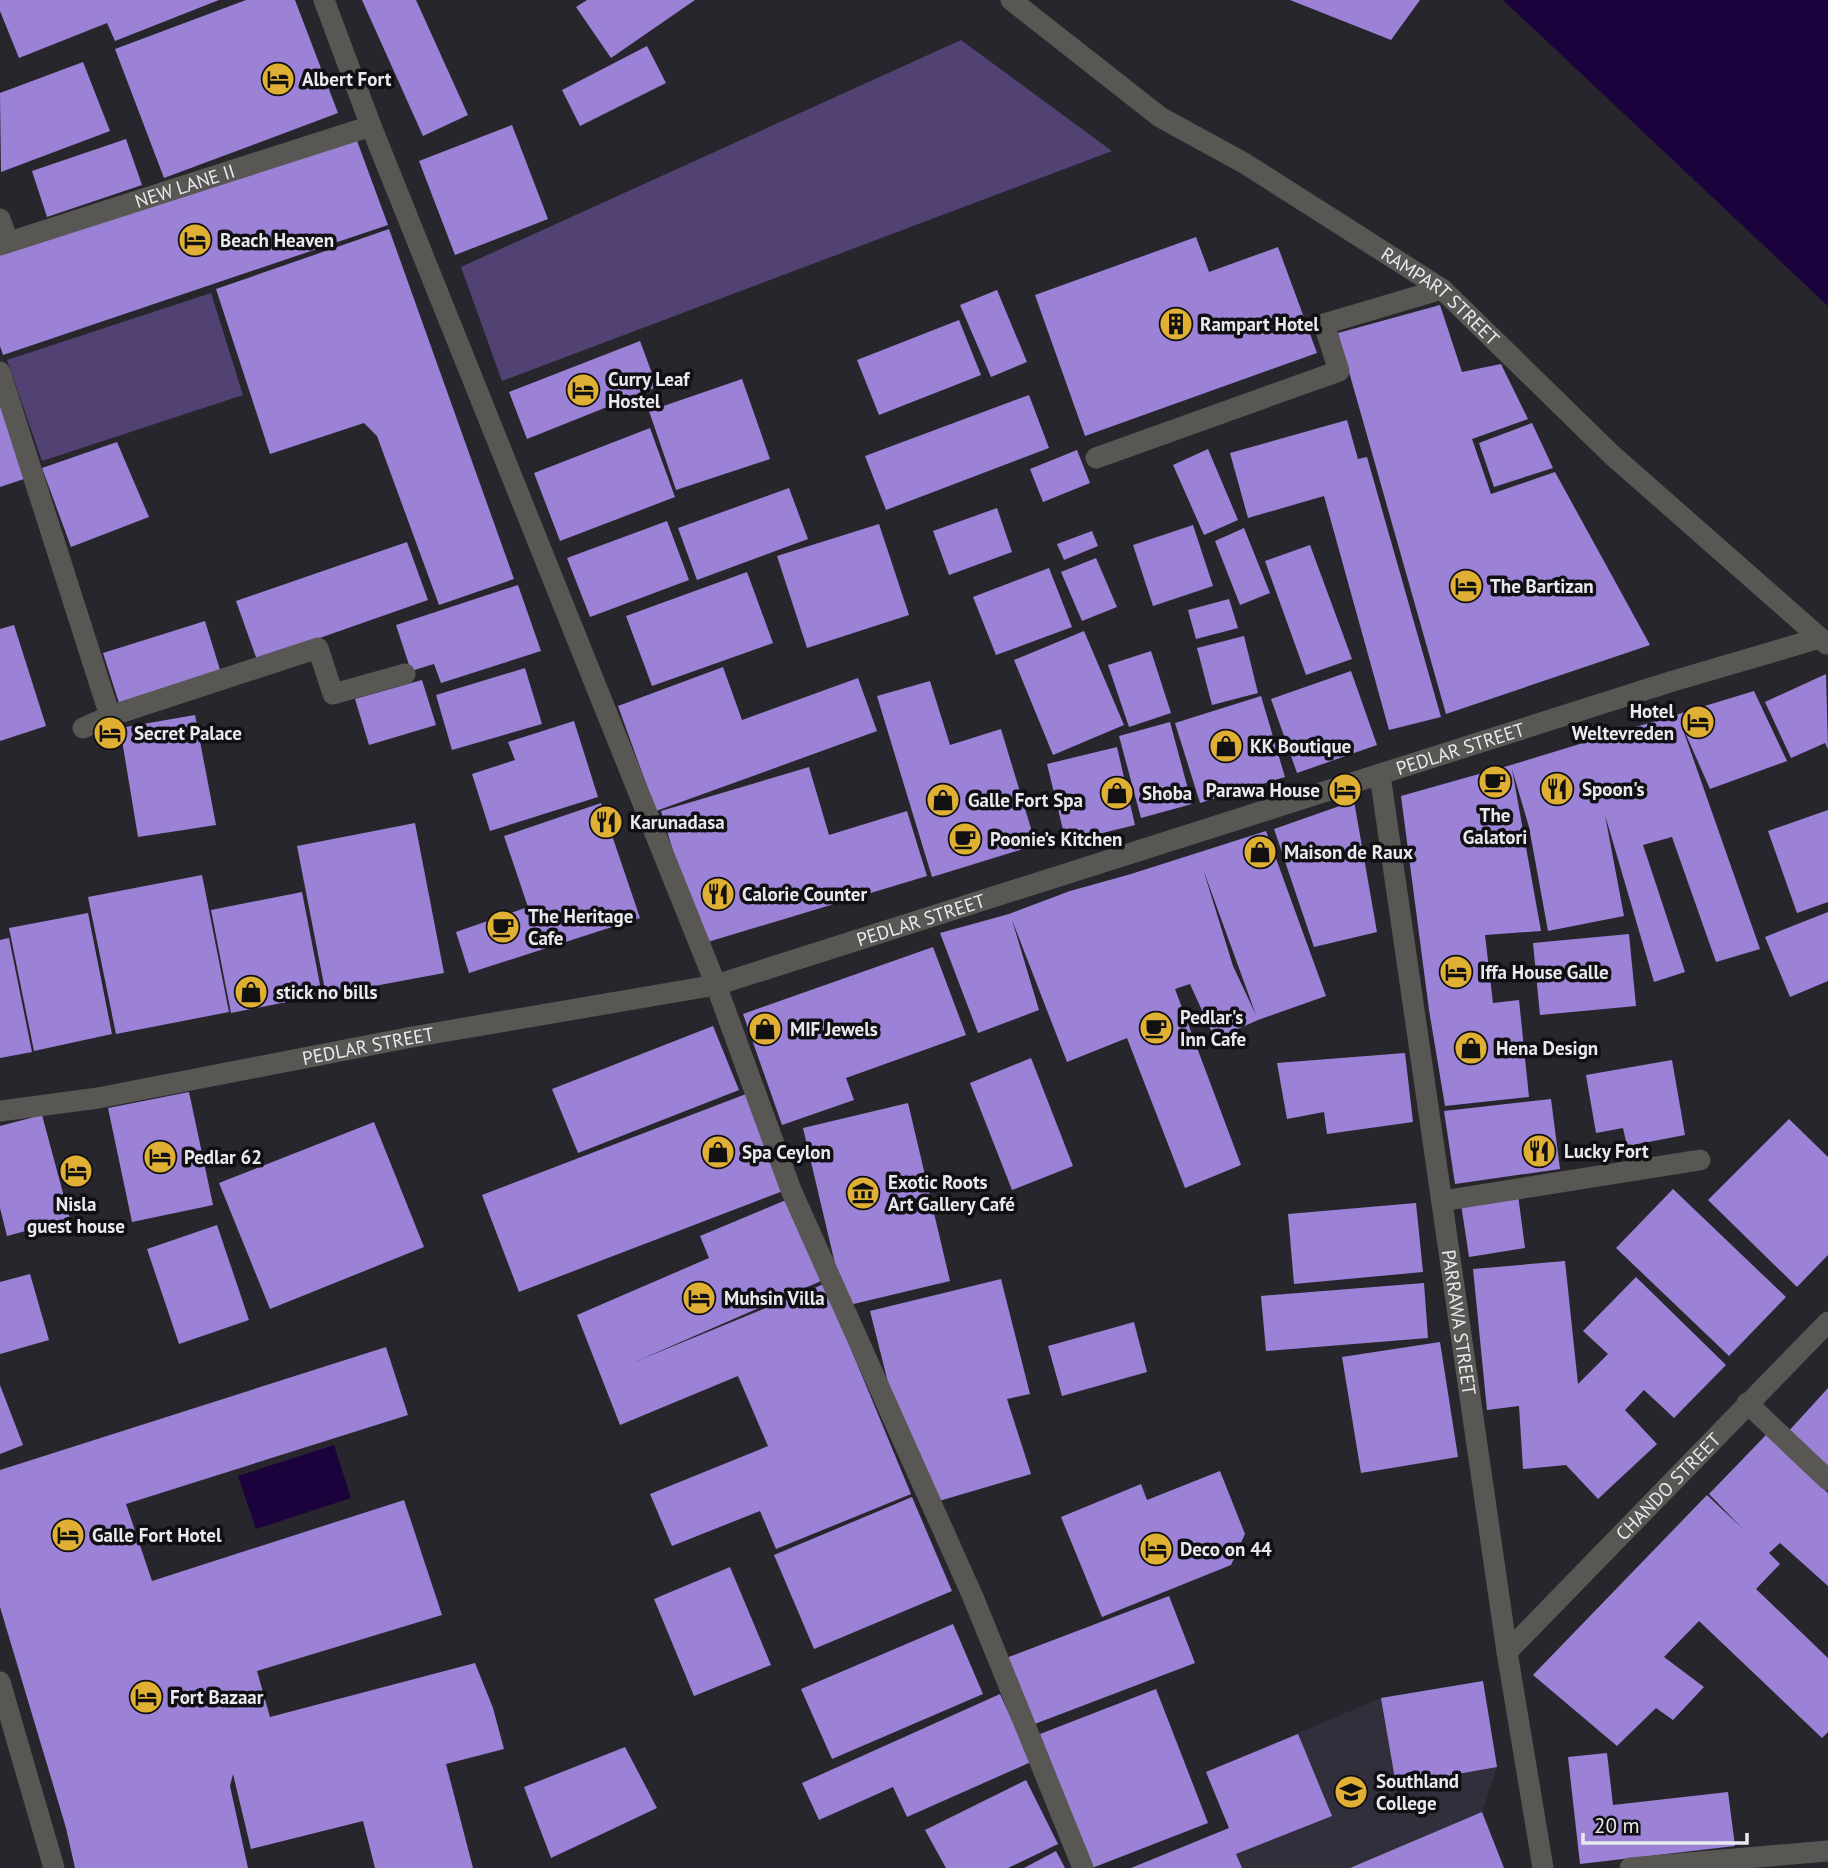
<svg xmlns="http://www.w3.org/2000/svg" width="1828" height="1868" viewBox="0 0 1828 1868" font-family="'PT Sans',sans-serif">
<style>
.built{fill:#322f3c}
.green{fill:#514273}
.water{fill:#1c023c}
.building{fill:#9b82d7;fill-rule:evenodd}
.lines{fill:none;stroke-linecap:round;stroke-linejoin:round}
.lane{stroke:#585753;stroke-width:21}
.street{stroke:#585753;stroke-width:21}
.labels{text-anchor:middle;stroke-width:7;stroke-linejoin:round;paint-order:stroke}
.poi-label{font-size:19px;font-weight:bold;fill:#eae9ee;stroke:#100f13;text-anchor:start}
.street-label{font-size:19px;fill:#eae9ee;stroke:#100f13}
</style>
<rect width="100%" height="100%" fill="#28262d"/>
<path class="built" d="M1483,1681L1497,1767L1482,1812L1504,1868H1131L1229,1828L1206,1772L1381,1698Z"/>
<path class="green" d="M961,40L1112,151L502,381L461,267Z
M211,293L243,395L42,461L7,360Z"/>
<path class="water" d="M1503,0H1828V306Z
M334,1445L351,1498L256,1529L238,1476Z"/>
<path class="building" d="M0,0H219L115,41L107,23L19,58L0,11Z
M246,0H295L338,113L164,178L115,49Z
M362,0H416L468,115L423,136Z
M587,0H695L611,58L576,7Z
M1290,0H1420L1391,40Z
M647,46L666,83L580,126L562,90Z
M83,62L110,131L1,172L0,93Z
M512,125L548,219L455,255L419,161Z
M356,138L388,225L3,355L0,346V255Z
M126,139L142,185L47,217L32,171Z
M389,229L514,579L439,605L377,436L364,423L270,454L216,289Z
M1196,237L1209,272L1278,247L1317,353L1085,436L1035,295Z
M997,290L1027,362L991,377L960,305Z
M1440,305L1462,372L1501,364L1528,419L1472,439L1491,494L1555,472L1650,645L1446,714L1338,333Z
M959,320L981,375L879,415L857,360Z
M640,341L657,387L527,439L509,392Z
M742,379L770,459L676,490L649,411Z
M1029,395L1049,448L886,510L865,456Z
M0,397L27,478L0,487Z
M1347,420L1358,459L1367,457L1441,717L1389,730L1324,496L1248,518L1230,453Z
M1532,423L1553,468L1494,487L1479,443Z
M650,428L675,497L560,541L534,473Z
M117,442L149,517L71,547L42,468Z
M1208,449L1238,520L1204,535L1173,465Z
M1077,450L1090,483L1043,502L1030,469Z
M789,488L808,539L697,580L678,528Z
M997,508L1012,552L949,575L933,531Z
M667,521L689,580L590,617L567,558Z
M879,524L909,615L807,648L777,556Z
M1193,525L1213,586L1153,606L1133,545Z
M1244,528L1270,593L1240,605L1215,541Z
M1092,531L1098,546L1064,560L1057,544Z
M407,542L428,600L257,660L236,601Z
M1310,545L1352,659L1306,675L1265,561Z
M1096,558L1117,607L1082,621L1061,572Z
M1049,568L1072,627L996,655L973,597Z
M747,572L773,643L652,686L626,616Z
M518,585L541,651L441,683L434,664L411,671L396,625Z
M1229,599L1238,628L1196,639L1188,610Z
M205,621L221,673L120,706L103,653Z
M14,625L46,726L0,741V629Z
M1084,631L1124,725L1053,755L1014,660Z
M1244,636L1258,693L1212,705L1197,648Z
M1151,651L1171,713L1129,727L1108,665Z
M723,667L742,720L858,678L877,731L656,811L618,706Z
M525,668L542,724L452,750L436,695Z
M1351,671L1377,745L1297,773L1271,699Z
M1826,674L1828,749L1825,743L1791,758L1765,702Z
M422,680L436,725L369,745L355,699Z
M930,681L950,745L1001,729L1036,845L932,877L877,696Z
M1754,691L1787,761L1710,789L1680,721L1760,949L1716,962L1672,837L1643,845L1685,972L1654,982L1605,815L1624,916L1548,931L1529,827L1512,769L1541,931L1485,935L1493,1003L1519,1000L1529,1097L1445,1106L1429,1010L1401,796L1511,765Z
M1261,696L1285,777L1200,803L1175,723Z
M195,715L216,825L138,837L120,728Z
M574,721L598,797L490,831L472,774L515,760L508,742Z
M1170,722L1192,804L1141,818L1119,736Z
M1117,747L1135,825L1066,842L1047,764Z
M809,767L829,835L907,811L927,876L701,944L661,811Z
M1354,801L1377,932L1314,947L1274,829Z
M601,803L640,918L469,973L456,932L528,907L504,836Z
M1828,810V902L1797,913L1768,831Z
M415,823L444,973L326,995L297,846Z
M1266,831L1326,996L1258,1020L1215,1039L1190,984L1175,989L1241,1165L1185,1188L1127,1038L1067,1062L1012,920L1039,1010L978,1033L940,933L1009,914L1070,891L1131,874ZM1203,869L1256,1015L1233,966Z
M202,875L229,1012L116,1034L88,897Z
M302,892L322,995L231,1013L211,910Z
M1828,912V981L1790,997L1765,937Z
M88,913L112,1034L34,1051L9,928Z
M1629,934L1636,1006L1540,1015L1533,943Z
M9,938L32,1052L0,1058V940Z
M933,947L966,1035L846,1078L854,1100L782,1125L743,1014Z
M713,1026L739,1090L578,1153L552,1089Z
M1405,1053L1413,1122L1327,1134L1324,1112L1287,1119L1277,1063Z
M1031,1058L1073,1166L1012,1190L970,1083Z
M1672,1060L1685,1135L1627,1146L1623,1128L1596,1133L1586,1075Z
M189,1092L213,1205L132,1222L108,1108Z
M746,1094L783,1191L519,1292L482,1195Z
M1551,1099L1560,1169L1455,1184L1444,1111Z
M908,1103L950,1281L845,1306L803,1128Z
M42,1115L70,1219L7,1236L0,1208V1126Z
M1789,1119L1828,1157V1255L1797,1287L1708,1200Z
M374,1122L424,1247L270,1309L219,1183Z
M1673,1189L1786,1297L1729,1356L1616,1248Z
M1518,1195L1525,1248L1469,1257L1461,1204Z
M786,1200L821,1281L637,1361L824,1284L911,1494L776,1549L760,1511L672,1546L650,1494L768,1446L738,1376L620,1425L577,1315L709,1258L700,1236Z
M1416,1203L1423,1272L1294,1284L1288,1214Z
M217,1225L249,1320L179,1344L147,1249Z
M1565,1261L1578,1384L1608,1354L1583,1331L1636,1277L1726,1365L1674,1418L1644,1390L1625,1410L1657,1444L1598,1499L1566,1465L1523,1469L1519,1406L1487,1410L1473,1269Z
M30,1274L49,1340L0,1354V1282Z
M1001,1279L1030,1394L1007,1399L1031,1474L939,1501L899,1426L870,1311Z
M1424,1283L1428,1338L1266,1351L1261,1296Z
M1134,1322L1147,1372L1062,1396L1048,1346Z
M1440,1342L1458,1457L1361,1473L1342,1357Z
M386,1347L408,1415L126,1504L152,1581L404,1500L442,1615L257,1671L270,1717L475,1663L493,1708L504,1749L446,1764L473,1868H375L363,1821L251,1849L233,1774L230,1786L248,1868H75L66,1828L0,1607V1470Z
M0,1385L23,1445L0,1454Z
M1828,1388V1470L1787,1433Z
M1766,1435L1828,1493V1586L1780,1543L1769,1553L1780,1564L1756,1589L1828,1658V1732L1822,1738L1699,1621L1664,1657L1704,1687L1673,1720L1656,1708L1617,1746L1533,1675L1707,1495L1742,1528L1709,1494Z
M1220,1471L1245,1534L1231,1565L1102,1617L1061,1517L1141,1484L1147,1500Z
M912,1497L952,1591L814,1649L774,1555Z
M730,1567L771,1665L694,1696L654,1599Z
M1169,1596L1195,1663L1032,1725L1006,1658Z
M953,1624L983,1694L832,1759L801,1689Z
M1483,1681L1497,1767L1396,1785L1381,1698Z
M1156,1689L1208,1823L1092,1868L1040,1734Z
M1000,1694L1031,1762L907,1817L893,1787L819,1820L802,1783Z
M1298,1734L1332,1816L1236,1854L1242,1868H1131L1229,1828L1206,1772Z
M625,1747L657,1808L551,1858L524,1787Z
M1607,1753L1613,1805L1728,1792L1735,1846L1580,1864L1568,1757Z
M1026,1780L1058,1844L1008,1868H946L925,1830Z
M1482,1812L1504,1868H1350Z
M1056,1851L1065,1868H1024Z"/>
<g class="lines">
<path class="lane" d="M0,219L8,242
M0,372L110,716
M1096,458L1339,371L1324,324L1442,289
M83,728L110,716L318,648L333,694L405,674
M1442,1201L1700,1160
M1747,1403L1828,1480"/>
<g class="street">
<path d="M324,0L371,126L716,985L791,1190L973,1597L1083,1868"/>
<path id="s1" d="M1011,0L1160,117L1244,163L1442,289L1612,455L1827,644"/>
<path id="s2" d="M0,245L371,126"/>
<path id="s3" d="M1380,775L1507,1652L1543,1868"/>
<path id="s4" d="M0,1111L98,1098L412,1037L716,985L1673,681L1820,638"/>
<path id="s5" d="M1507,1652L1828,1322"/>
<path d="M0,1682L54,1868"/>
<path d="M1630,1868L1828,1851"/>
</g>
</g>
<defs>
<symbol id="hotel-disc" viewBox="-11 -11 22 22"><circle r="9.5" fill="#dfb034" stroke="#100f13"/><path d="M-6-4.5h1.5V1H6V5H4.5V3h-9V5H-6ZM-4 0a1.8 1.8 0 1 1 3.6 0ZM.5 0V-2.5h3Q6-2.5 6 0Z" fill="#111"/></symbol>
<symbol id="building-disc" viewBox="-11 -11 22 22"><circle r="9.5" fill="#dfb034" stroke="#100f13"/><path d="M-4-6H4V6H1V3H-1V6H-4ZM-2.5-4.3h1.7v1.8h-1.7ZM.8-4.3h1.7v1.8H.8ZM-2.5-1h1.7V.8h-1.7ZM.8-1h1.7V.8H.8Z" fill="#111"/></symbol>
<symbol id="shop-disc" viewBox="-11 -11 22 22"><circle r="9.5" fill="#dfb034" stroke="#100f13"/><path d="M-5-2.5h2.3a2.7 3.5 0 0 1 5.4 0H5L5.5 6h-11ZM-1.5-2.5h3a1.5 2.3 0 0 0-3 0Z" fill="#111"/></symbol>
<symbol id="cafe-disc" viewBox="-11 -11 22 22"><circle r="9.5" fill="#dfb034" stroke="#100f13"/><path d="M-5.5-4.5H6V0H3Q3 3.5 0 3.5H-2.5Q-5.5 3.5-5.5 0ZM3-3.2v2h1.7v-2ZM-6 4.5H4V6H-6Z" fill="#111"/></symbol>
<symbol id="restaurant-disc" viewBox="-11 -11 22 22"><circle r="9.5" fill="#dfb034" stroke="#100f13"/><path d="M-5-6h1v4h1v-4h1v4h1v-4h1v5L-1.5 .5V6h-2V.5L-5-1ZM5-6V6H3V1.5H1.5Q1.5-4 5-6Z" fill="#111"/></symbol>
<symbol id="museum-disc" viewBox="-11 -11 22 22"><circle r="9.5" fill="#dfb034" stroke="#100f13"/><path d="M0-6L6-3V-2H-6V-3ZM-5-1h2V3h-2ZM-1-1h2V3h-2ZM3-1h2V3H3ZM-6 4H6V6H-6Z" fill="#111"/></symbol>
<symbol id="university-disc" viewBox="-11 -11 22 22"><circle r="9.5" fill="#dfb034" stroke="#100f13"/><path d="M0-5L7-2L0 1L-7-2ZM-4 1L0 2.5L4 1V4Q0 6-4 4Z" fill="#111"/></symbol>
</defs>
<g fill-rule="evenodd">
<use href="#hotel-disc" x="259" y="60" width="38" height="38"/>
<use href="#hotel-disc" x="176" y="221" width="38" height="38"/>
<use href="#building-disc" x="1157" y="305" width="38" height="38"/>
<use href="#hotel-disc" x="564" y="371" width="38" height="38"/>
<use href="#hotel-disc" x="1447" y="567" width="38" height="38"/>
<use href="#hotel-disc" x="1679" y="703" width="38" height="38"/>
<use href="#hotel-disc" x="91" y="714" width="38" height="38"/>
<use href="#shop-disc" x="1207" y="727" width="38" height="38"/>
<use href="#cafe-disc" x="1476" y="763" width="38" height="38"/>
<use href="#restaurant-disc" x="1538" y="770" width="38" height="38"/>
<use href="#hotel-disc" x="1326" y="771" width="38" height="38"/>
<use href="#shop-disc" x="1098" y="774" width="38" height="38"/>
<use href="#shop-disc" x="924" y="781" width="38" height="38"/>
<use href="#restaurant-disc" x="587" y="803" width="38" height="38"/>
<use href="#cafe-disc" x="946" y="820" width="38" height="38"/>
<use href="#shop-disc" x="1241" y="833" width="38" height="38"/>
<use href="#restaurant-disc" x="699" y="875" width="38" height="38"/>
<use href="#cafe-disc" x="484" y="908" width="38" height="38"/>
<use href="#hotel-disc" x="1437" y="953" width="38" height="38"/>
<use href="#shop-disc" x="232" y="973" width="38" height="38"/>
<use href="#cafe-disc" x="1137" y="1009" width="38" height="38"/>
<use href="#shop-disc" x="746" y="1010" width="38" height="38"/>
<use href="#shop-disc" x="1452" y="1029" width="38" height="38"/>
<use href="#restaurant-disc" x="1520" y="1132" width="38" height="38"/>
<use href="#shop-disc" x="699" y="1133" width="38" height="38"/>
<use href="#hotel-disc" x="141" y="1138" width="38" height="38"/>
<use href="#hotel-disc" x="57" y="1152" width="38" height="38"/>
<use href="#museum-disc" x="844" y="1174" width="38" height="38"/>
<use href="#hotel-disc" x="680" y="1279" width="38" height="38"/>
<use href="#hotel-disc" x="49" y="1516" width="38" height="38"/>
<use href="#hotel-disc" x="1137" y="1530" width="38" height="38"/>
<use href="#hotel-disc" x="127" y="1678" width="38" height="38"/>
<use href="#university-disc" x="1332" y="1773" width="38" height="38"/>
</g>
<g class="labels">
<g class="poi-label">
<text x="302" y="86">Albert Fort</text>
<text x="220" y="247">Beach Heaven</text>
<text x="1200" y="331">Rampart Hotel</text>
<text x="608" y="386">Curry Leaf<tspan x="608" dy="22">Hostel</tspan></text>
<text x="1490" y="593">The Bartizan</text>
<text x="1674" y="718" text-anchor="end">Hotel<tspan x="1674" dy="22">Weltevreden</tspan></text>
<text x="134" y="740">Secret Palace</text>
<text x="1250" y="753">KK Boutique</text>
<text x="1582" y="796">Spoon's</text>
<text x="1320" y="797" text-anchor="end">Parawa House</text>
<text x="1142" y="800">Shoba</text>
<text x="968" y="807">Galle Fort Spa</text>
<text x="1495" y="822" text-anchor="middle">The<tspan x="1495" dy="22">Galatori</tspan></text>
<text x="630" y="829">Karunadasa</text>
<text x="990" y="846">Poonie’s Kitchen</text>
<text x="1284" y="859">Maison de Raux</text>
<text x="742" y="901">Calorie Counter</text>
<text x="528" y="923">The Heritage<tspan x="528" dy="22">Cafe</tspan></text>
<text x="1480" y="979">Iffa House Galle</text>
<text x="276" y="999">stick no bills</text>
<text x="1180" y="1024">Pedlar's<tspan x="1180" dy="22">Inn Cafe</tspan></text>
<text x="790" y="1036">MIF Jewels</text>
<text x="1496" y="1055">Hena Design</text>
<text x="1564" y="1158">Lucky Fort</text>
<text x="742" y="1159">Spa Ceylon</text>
<text x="184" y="1164">Pedlar 62</text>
<text x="888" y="1189">Exotic Roots<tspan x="888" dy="22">Art Gallery Café</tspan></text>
<text x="76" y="1211" text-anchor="middle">Nisla<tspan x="76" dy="22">guest house</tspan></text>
<text x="724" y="1305">Muhsin Villa</text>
<text x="92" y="1542">Galle Fort Hotel</text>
<text x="1180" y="1556">Deco on 44</text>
<text x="170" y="1704">Fort Bazaar</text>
<text x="1376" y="1788">Southland<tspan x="1376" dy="22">College</tspan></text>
</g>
<g class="street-label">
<text dy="7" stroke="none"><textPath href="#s2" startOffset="194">NEW LANE II</textPath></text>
<text dy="7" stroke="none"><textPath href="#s1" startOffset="523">RAMPART STREET</textPath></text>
<text dy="7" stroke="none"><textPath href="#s4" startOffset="1508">PEDLAR STREET</textPath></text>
<text dy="7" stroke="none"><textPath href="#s4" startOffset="942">PEDLAR STREET</textPath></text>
<text dy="7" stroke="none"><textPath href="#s4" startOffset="374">PEDLAR STREET</textPath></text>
<text dy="7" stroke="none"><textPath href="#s3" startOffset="553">PARRAWA STREET</textPath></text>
<text dy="7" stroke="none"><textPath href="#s5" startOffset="231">CHANDO STREET</textPath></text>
</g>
</g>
<path d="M1583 1833v10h164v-10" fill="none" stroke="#eae9ee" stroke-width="3.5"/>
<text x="1594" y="1833" font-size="21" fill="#eae9ee" stroke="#100f13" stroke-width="5" paint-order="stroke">20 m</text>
</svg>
